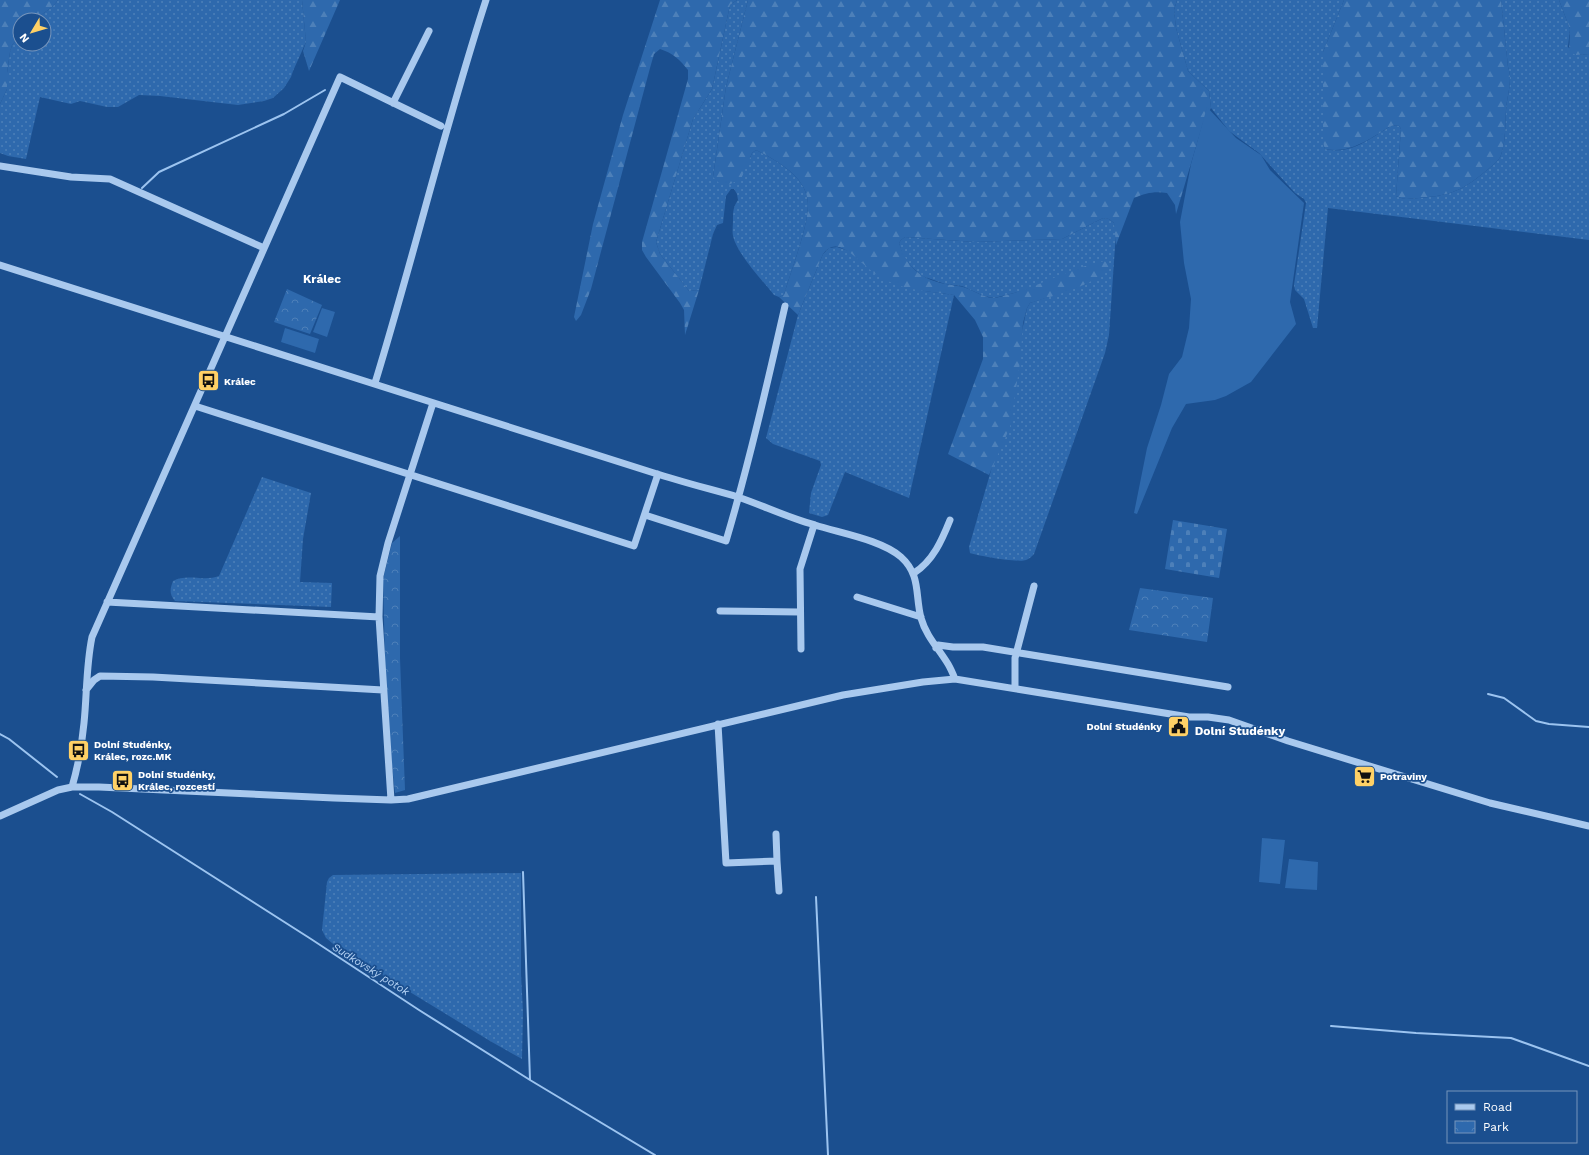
<svg xmlns="http://www.w3.org/2000/svg" width="1589" height="1155" viewBox="0 0 1589 1155" font-family="'Work Sans',sans-serif">
<style>
.grass{fill:url(#grass-dots)}
.forest{fill:url(#forest-firs)}
.cemetery{fill:url(#cemetery-stones)}
.park{fill:url(#park-crowns)}
.garden{fill:#2e69ad}
.lines{fill:none;stroke-linecap:round;stroke-linejoin:round}
.stream{stroke:#9cc4f0;stroke-width:2}
.minor{stroke:#a9c9ee;stroke-width:7}
.labels{text-anchor:middle;stroke-width:3.5;stroke-linejoin:round;paint-order:stroke}
.poi-label{font-size:10px;font-weight:bold;fill:#fff;stroke:#1b4f8f;text-anchor:start}
.water-label{font-size:11px;font-style:italic;fill:#b5d3f5;stroke:#1b4f8f}
.quarter-label{font-size:12px;font-weight:bold;fill:#fff;stroke:#1b4f8f}
</style>
<defs>
<pattern id="grass-dots" width="8" height="8" patternUnits="userSpaceOnUse"><rect width="8" height="8" fill="#2e69ad"/><path d="M2 2h.1M6 6h.1" fill="none" stroke="#4d80b9" stroke-width="1.8" stroke-linecap="round"/></pattern>
<pattern id="forest-firs" width="22" height="20" patternUnits="userSpaceOnUse"><rect width="22" height="20" fill="#2e69ad"/><path d="M5 1l3.5 6h-7zM16 11l3.5 6h-7z" fill="#4d80b9"/></pattern>
<pattern id="cemetery-stones" width="16" height="16" patternUnits="userSpaceOnUse"><rect width="16" height="16" fill="#2e69ad"/><path d="M2 7V4a2 2 0 0 1 4 0v3zM10 15v-3a2 2 0 0 1 4 0v3z" fill="#4d80b9"/></pattern>
<pattern id="park-crowns" width="20" height="18" patternUnits="userSpaceOnUse"><rect width="20" height="18" fill="#2e69ad"/><path d="M2 6a3 3 0 1 1 6 0M12 15a3 3 0 1 1 6 0" fill="none" stroke="#4d80b9"/></pattern>
</defs>
<rect width="100%" height="100%" fill="#1b4f8f"/>
<path class="grass" d="M58,0H302L306,42L293,71L291,77L284,88L273,98L264,101L238,105L160,96L139,95L118,107H107L80,101L71,104L40,97L26,159L8,156L0,153V104L7,89V73L10,52L12,45L20,36V44H44V20H36C43,12 52,9 58,0Z
M737,0H748L726,87L713,177L750,158L752,153L756,150C772,158 793,170 802,185C806,191 808,199 808,206C807,231 791,270 784,295L779,297L774,295C763,281 737,254 733,236C732,231 733,226 733,221C733,212 733,207 738,200L737,194L734,189H731L726,196L723,223L717,225L713,234L699,290L689,291L660,254L656,242L693,119L712,89L730,5Z
M1177,0H1344L1323,52V143L1325,149C1351,155 1369,139 1391,126C1396,125 1399,124 1401,129L1396,196L1401,198L1406,199C1444,196 1457,196 1487,170C1492,166 1499,161 1501,155C1506,141 1505,124 1506,110C1507,96 1513,80 1508,67L1501,0H1559L1570,29L1568,47L1576,55L1589,54V240L1328,208L1317,328H1313L1304,299L1295,290L1294,285L1306,203L1304,199L1295,193L1259,153L1229,131L1211,108L1209,91L1188,71L1176,28L1174,10Z
M1103,218L1109,219L1114,223L1116,232L1109,335L1105,353L1034,554C1032,556 1029,559 1026,560C1019,563 979,556 970,553L969,547L992,467L1027,308L1030,303L1086,284L1026,290L994,298L984,296L962,286L945,284L922,276L912,267L903,256L899,243L901,240L905,237L974,242L1062,239Z
M837,247L849,251L875,273L925,291L954,295L909,498L845,472L828,515L822,517L809,513L811,493L821,465L820,461L773,444L766,438L798,315L823,254L829,248Z
M262,477L311,493L303,539L300,582L332,583L331,607L175,601C169,594 170,589 173,581C187,573 204,582 219,576Z
M521,873V974L523,1012L522,1059L490,1041L338,948L326,938L322,930L327,882L329,878L333,875Z"/>
<path class="forest" d="M0,0H58C52,9 43,12 36,20H20V36L12,45L10,52L7,73V89L0,104Z
M302,0H340L309,71L303,51L306,42Z
M660,0H737L730,5L712,89L693,119L656,242L660,254L689,291L699,290L685,335L684,310L680,303L646,257L642,250V242L688,79V70C680,60 673,53 660,49L654,54L650,68L591,289L581,315L576,321L574,317L593,224L623,115Z
M748,0H1177L1174,10L1176,28L1188,71L1209,91L1211,108L1203,123L1176,214L1175,205L1167,193C1154,191 1146,193 1134,198L1116,245L1114,223L1109,219L1103,218L1062,239L974,242L905,237L901,240L899,243C909,274 928,282 958,286C970,287 980,297 993,298C998,298 1005,295 1010,294C1043,285 1072,267 1105,261L1109,266C1099,285 1051,296 1030,303L1027,308L1023,323L1020,363L1010,427L989,475L948,454L983,359V337L975,320L954,295C927,291 897,290 874,273C862,264 853,252 839,247C832,245 827,249 823,254L798,315L779,297L784,295C791,270 807,231 808,206C808,199 806,191 802,185C793,170 772,158 756,150L752,153L741,179L728,185L719,183L713,177L726,87Z
M1344,0H1501L1508,67C1513,80 1507,96 1506,110C1505,124 1506,141 1501,155C1499,161 1492,166 1487,170C1457,196 1444,196 1406,199L1401,198L1396,196L1401,129C1399,124 1396,125 1391,126C1369,139 1351,154 1325,149L1323,143V52Z
M1559,0H1589V54L1576,55L1569,52L1570,29Z"/>
<path class="cemetery" d="M1173,520L1227,529L1219,578L1165,569Z"/>
<path class="park" d="M287,289L322,305L310,334L274,322Z
M400,536V658L405,790L395,793L390,747L385,662L383,579L392,543Z
M1140,588L1213,598L1207,642L1129,630Z"/>
<path class="garden" d="M1207,107L1236,138L1261,155L1270,170L1304,203L1290,302L1296,324L1251,382L1226,396L1215,400L1186,404L1172,428L1137,514L1134,513L1147,448L1161,405L1169,374L1182,357L1189,328L1191,299L1184,263L1180,222L1191,164Z
M322,308L335,312L327,337L313,332Z
M285,328L319,339L315,353L281,342Z
M1262,838L1285,840L1280,884L1259,882Z
M1289,859L1318,862L1317,890L1285,888Z"/>
<g class="lines">
<path class="stream" d="M142,188L159,172L284,114L325,90
M1488,694L1504,698L1536,721L1549,724L1589,727
M0,734L9,739L57,777
M80,794L112,812L311,939L419,1010L530,1080L655,1155
M523,872L530,1080
M816,897L828,1155
M1331,1026L1416,1033L1511,1038L1589,1066"/>
<path class="minor" d="M393,103L429,31
M0,166L71,177L110,179L264,248
M0,265C218,333 436,405 654,473C682,482 710,489 738,497C764,506 789,518 815,525C840,533 882,540 901,557C921,575 915,595 921,618C926,636 939,649 948,664C951,669 953,674 955,679
M375,383C414,256 445,126 486,0
M195,406L634,546L658,474
M645,515L726,541C749,463 767,385 785,306
M914,573C933,561 942,540 950,520
M857,597L921,617
M107,602L379,617
M720,611L799,612
M936,648L938,645L953,647H983L1228,687
M801,649L800,569L814,525
M1015,688V658L1034,586
M86,690L94,680L100,676L153,677L383,690
M718,724L726,863L777,861L779,891
M72,787C78,766 82,745 84,723C87,694 86,666 92,637L340,77L441,126
M391,800L379,617L380,576L388,543L433,403
M0,816L58,790L72,787H99L334,798L391,800L408,799L843,695L923,682L955,679L1189,717H1208L1229,720L1288,741L1490,803L1589,826
M776,834L777,861"/>
</g>
<defs>
<symbol id="bus-square" viewBox="-11 -11 22 22"><rect x="-9" y="-9" width="18" height="18" rx="4" fill="#ffd166" stroke="#1b4f8f"/><path d="M-5-6H5V4H4V6H2V4H-2V6H-4V4H-5ZM-3.5-4V0h7V-4ZM-3.5 1.2v1.5H-2V1.2ZM2 1.2v1.5H3.5V1.2Z" fill="#111"/></symbol>
<symbol id="civic-square" viewBox="-11 -11 22 22"><rect x="-9" y="-9" width="18" height="18" rx="4" fill="#ffd166" stroke="#1b4f8f"/><path d="M-.6-6.5H3V-4.5H.6V-3L4-1V1h2V6H-6V1h2V-1L-.6-3ZM-1.2 2.5V6h2.4V2.5Z" fill="#111"/></symbol>
<symbol id="supermarket-square" viewBox="-11 -11 22 22"><rect x="-9" y="-9" width="18" height="18" rx="4" fill="#ffd166" stroke="#1b4f8f"/><path d="M-6-5.5h2.5l.6 2H6L4.5 2H-2.5L-4.4-4H-6ZM-1.5 3.2a1.3 1.3 0 1 0 .1 0ZM3 3.2a1.3 1.3 0 1 0 .1 0Z" fill="#111"/></symbol>
</defs>
<g fill-rule="evenodd">
<use href="#bus-square" x="196" y="368" width="25" height="25"/>
<use href="#civic-square" x="1166" y="714" width="25" height="25"/>
<use href="#bus-square" x="66" y="738" width="25" height="25"/>
<use href="#supermarket-square" x="1352" y="764" width="25" height="25"/>
<use href="#bus-square" x="110" y="768" width="25" height="25"/>
</g>
<g class="labels">
<g class="poi-label">
<text x="224" y="385">Králec</text>
<text x="1162" y="730" text-anchor="end">Dolní Studénky</text>
<text x="94" y="748">Dolní Studénky,<tspan x="94" dy="12">Králec, rozc.MK</tspan></text>
<text x="138" y="778">Dolní Studénky,<tspan x="138" dy="12">Králec, rozcestí</tspan></text>
<text x="1380" y="780">Potraviny</text>
</g>
<g class="water-label">
<text transform="translate(371 969) rotate(32)" y="4">Sudkovský potok</text>
</g>
<g class="quarter-label">
<text x="322" y="283">Králec</text>
<text x="1240" y="735">Dolní Studénky</text>
</g>
</g>
<rect x="1447" y="1091" width="130" height="52" fill="#1b4f8f" stroke="#7695bc"/>
<rect x="1455" y="1104" width="20" height="6" fill="#a9c9ee" stroke="#7695bc"/>
<text x="1483" y="1111" font-size="12" fill="#ffffff">Road</text>
<rect x="1455" y="1121" width="20" height="12" fill="url(#park-crowns)" stroke="#7695bc"/>
<text x="1483" y="1131" font-size="12" fill="#ffffff">Park</text>
<g transform="translate(32 32) rotate(232)"><circle r="19" fill="#1b4f8f" stroke="#7695bc"/>
<path d="M0-3L7 15L0 10L-7 15Z" fill="#ffd166"/>
<text y="-6" font-size="11" font-weight="bold" text-anchor="middle" fill="#ffffff">N</text>
</g>
</svg>
